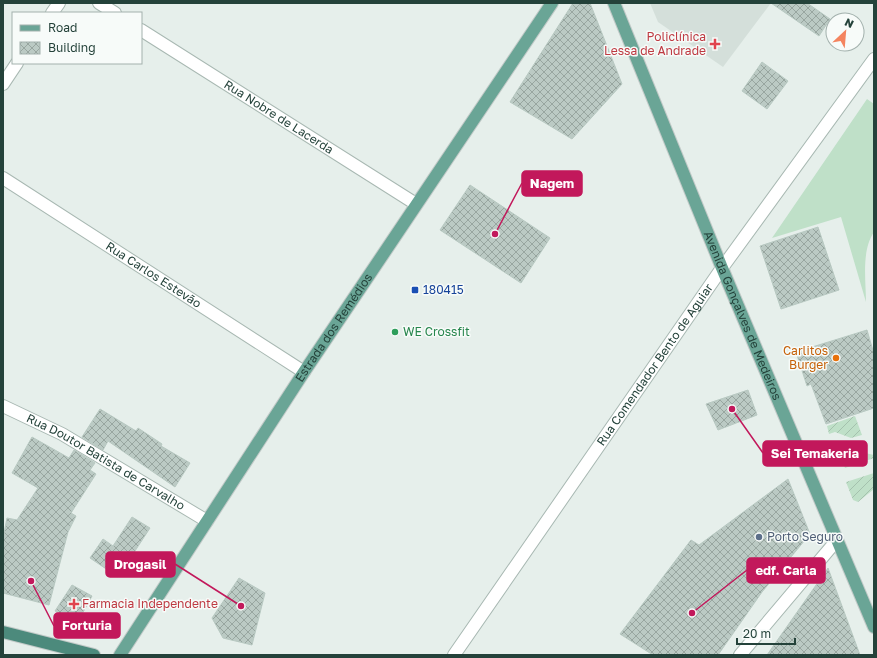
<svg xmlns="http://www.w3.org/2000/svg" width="877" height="658" viewBox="0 0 877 658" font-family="'Golos Text',sans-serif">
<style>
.built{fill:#d4dfda}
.grass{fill:#bfe0c8}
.garden{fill:url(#garden-furrows)}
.building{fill:url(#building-cross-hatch);stroke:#b8c9c2}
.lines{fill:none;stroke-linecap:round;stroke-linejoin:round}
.minor-casing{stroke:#a8b8b2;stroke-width:14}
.tertiary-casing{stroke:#a8b8b2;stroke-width:14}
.primary-casing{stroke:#c2cac8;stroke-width:14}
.trunk-casing{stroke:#c2cac8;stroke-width:14}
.minor{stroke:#fff;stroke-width:12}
.tertiary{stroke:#fff;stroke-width:12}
.primary{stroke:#6aa596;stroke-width:12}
.trunk{stroke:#4c8a7c;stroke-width:12}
.health-dot{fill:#e0444e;stroke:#f7fbf9;stroke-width:1.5}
.transit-dot{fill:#1a4fb4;stroke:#f7fbf9;stroke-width:1.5}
.leisure-dot{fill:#2e9e5b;stroke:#f7fbf9;stroke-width:1.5}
.food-dot{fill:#e8710a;stroke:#f7fbf9;stroke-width:1.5}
.service-dot{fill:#5c6f8a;stroke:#f7fbf9;stroke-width:1.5}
.labels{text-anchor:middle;stroke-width:3;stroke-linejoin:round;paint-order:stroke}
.health-label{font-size:12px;fill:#be3a42;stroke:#f7fbf9;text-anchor:end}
.street-label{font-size:12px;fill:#24423a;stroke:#f7fbf9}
.transit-label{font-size:12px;fill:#164399;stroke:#f7fbf9;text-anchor:start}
.leisure-label{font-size:12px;fill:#27864d;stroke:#f7fbf9;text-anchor:start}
.food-label{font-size:12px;fill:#c56008;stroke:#f7fbf9;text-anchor:end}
.service-label{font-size:12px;fill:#4e5e75;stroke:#f7fbf9;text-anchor:start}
.leader{fill:none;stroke:#c2185b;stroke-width:1.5}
.callout-dot{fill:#c2185b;stroke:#f7fbf9;stroke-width:1.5}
.callout{fill:#c2185b;stroke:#c2185b;stroke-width:1.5}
.callout-label{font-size:13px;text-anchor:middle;font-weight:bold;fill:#fff}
</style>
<defs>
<pattern id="garden-furrows" width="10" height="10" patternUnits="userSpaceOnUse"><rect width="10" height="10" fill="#bfe0c8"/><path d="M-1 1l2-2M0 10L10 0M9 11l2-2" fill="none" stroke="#a4c1ad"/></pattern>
<pattern id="building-cross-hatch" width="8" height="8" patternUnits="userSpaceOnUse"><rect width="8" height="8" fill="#bbcac4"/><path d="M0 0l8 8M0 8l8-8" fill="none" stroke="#98a6a0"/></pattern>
</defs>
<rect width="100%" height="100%" fill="#e6efeb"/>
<path class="built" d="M650,3H771L723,67L658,22Z"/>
<path class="grass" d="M867,99L874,104V232C861,251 866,281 866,302L841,217L772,238Z"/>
<path class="garden" d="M855,416L862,435L851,438L835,432L829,434L827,426Z
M843,448L874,455V458L845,468L838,450Z
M874,473V489L858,502L853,500L846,482Z"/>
<path class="building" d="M573,3H590L622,84L572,139L510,102Z
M771,3H807L830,19L819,36Z
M762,62L788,81L767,109L742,91Z
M470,185L550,238L521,283L440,230Z
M818,227L839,290L781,309L760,246Z
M867,330L874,354V408L826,424L811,384L807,386L796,352Z
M748,390L757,415L718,430L706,404Z
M100,409L136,431L138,428L162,444L161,446L190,463L175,487L108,441L103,450L82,437Z
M32,437L69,458L74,450L95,463L90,470L96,474L71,513L76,516L68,532L49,605L3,593V538L7,518L17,520L38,488L12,473Z
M788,479L810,534L762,592L718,655H653L620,634L691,540L699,545Z
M132,517L150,528L118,577L90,558L103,539L113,546Z
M828,568L860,655H767Z
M239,578L265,593L252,645L223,638L212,618Z
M72,585L92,596L77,623L55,611Z"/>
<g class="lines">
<defs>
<g id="minor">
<path d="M52,13L59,3"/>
<path d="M3,84L17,63"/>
<path id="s1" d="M3,178L304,372"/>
<path id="s2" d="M3,406L62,434L207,521"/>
<path id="s3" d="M454,655L722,268"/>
<path d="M740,655L837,540"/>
</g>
<g id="tertiary">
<path d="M99,3L115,13"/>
<path id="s4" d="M141,30L416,204"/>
<path d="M722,268L874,59"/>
</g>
<g id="primary">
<path id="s5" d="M614,3L722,268L874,627"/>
<path id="s6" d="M120,655L304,372L552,3"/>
</g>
<path id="trunk" d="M3,632L94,655"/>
</defs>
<use href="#minor" class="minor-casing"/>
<use href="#tertiary" class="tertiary-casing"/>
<use href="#primary" class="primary-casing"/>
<use href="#trunk" class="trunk-casing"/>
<use href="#minor" class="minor"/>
<use href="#tertiary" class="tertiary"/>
<use href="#primary" class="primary"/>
<use href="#trunk" class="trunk"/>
</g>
<g class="health-dot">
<path d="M713 38h4v4h4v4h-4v4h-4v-4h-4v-4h4z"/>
<path d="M72 598h4v4h4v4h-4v4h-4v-4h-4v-4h4z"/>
</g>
<rect class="transit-dot" x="411" y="286" width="8" height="8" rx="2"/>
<circle class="leisure-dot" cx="395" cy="332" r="4"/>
<circle class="food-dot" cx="836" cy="358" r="4"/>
<circle class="service-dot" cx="759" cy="537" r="4"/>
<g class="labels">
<g class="health-label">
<text x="706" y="41">Policlínica<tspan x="706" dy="14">Lessa de Andrade</tspan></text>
<text x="82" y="608" text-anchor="start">Farmacia Independente</text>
</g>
<g class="street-label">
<text dy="4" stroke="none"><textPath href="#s4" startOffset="163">Rua Nobre de Lacerda</textPath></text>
<text dy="4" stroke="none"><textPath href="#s1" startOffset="179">Rua Carlos Estevão</textPath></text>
<text dy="4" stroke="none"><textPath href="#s5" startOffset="338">Avenida Gonçalves de Medeiros</textPath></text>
<text dy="4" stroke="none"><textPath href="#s6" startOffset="391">Estrada dos Remédios</textPath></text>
<text dy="4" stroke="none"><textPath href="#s3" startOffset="353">Rua Comendador Bento de Aguiar</textPath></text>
<text dy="4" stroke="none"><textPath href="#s2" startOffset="117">Rua Doutor Batista de Carvalho</textPath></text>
</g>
<g class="transit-label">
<text x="423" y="294">180415</text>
</g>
<g class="leisure-label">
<text x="403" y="336">WE Crossfit</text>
</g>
<g class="food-label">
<text x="828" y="355">Carlitos<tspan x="828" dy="14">Burger</tspan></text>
</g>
<g class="service-label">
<text x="767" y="541">Porto Seguro</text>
</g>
</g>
<path class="leader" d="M495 234L522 183M732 409L763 453M241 606L175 564M692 613L747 570M31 581L54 626"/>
<g class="callout-dot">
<circle cx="495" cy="234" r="4"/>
<circle cx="732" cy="409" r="4"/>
<circle cx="241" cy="606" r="4"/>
<circle cx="692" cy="613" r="4"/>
<circle cx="31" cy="581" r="4"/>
</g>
<g class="callout">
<rect x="522" y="171" width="60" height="25" rx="4"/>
<rect x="763" y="441" width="104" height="25" rx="4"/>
<rect x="106" y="552" width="69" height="25" rx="4"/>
<rect x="747" y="558" width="78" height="25" rx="4"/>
<rect x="54" y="613" width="66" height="25" rx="4"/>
</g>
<g class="callout-label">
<text x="552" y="188">Nagem</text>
<text x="815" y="458">Sei Temakeria</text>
<text x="140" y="569">Drogasil</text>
<text x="786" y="575">edf. Carla</text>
<text x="87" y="630">Forturia</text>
</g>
<rect width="877" height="658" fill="none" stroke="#24423a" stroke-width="8"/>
<rect x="12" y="12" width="130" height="52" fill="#f7fbf9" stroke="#a3b1ad"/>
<rect x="20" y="25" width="20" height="6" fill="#6aa596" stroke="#a3b1ad"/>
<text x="48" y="32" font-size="12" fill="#24423a">Road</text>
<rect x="20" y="42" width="20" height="12" fill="url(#building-cross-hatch)" stroke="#a3b1ad"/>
<text x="48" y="52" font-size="12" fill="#24423a">Building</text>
<g transform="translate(845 32) rotate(26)"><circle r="19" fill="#f7fbf9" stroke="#a3b1ad"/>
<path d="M0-3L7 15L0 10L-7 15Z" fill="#f4845f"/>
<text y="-6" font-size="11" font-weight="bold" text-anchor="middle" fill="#24423a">N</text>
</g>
<path d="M737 638v6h58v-6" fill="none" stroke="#24423a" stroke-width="2"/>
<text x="743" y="638" font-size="12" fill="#24423a" stroke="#f7fbf9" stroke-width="3" paint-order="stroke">20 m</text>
</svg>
